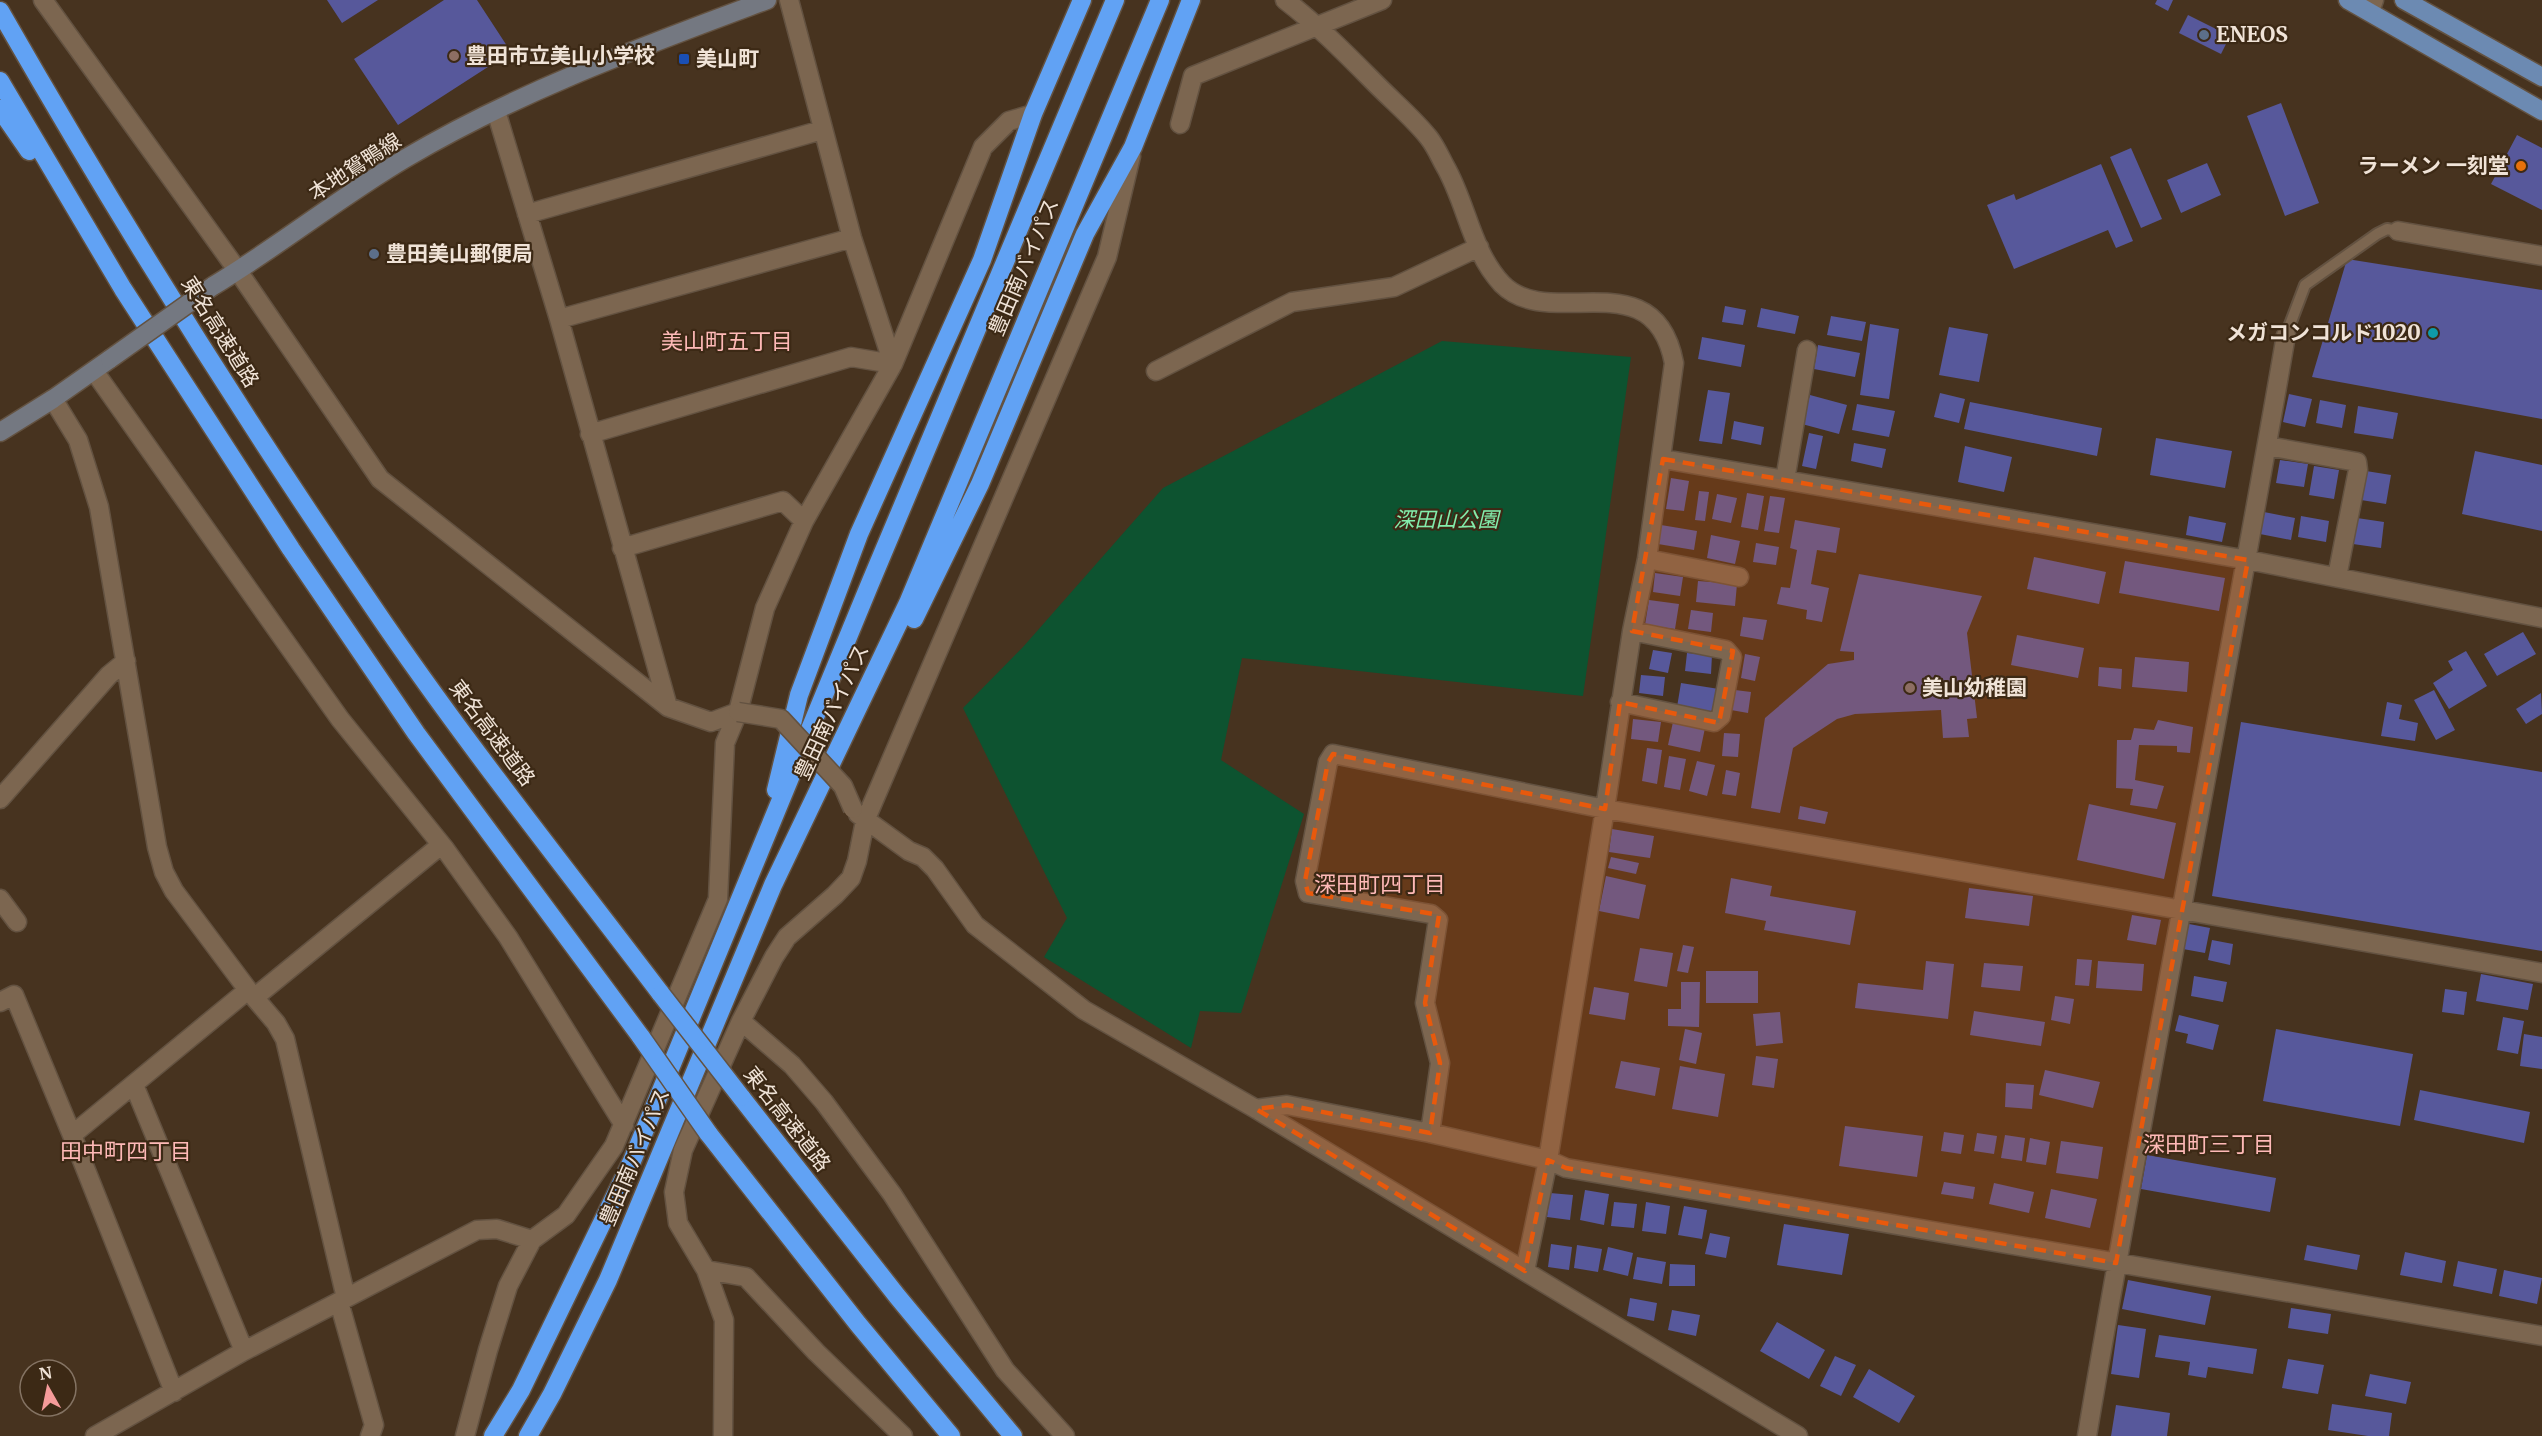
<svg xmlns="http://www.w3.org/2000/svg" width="2542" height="1436" viewBox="0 0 2542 1436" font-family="Merriweather,'Noto Sans JP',serif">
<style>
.green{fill:#0d5330}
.building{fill:#57589b}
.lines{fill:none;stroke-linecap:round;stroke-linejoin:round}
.lane-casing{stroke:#635241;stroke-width:14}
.street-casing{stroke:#635241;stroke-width:21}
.secondary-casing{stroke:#635241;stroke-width:21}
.primary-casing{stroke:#635241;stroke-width:21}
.highway-casing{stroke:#635241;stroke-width:21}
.lane{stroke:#7c6650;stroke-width:10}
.street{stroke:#7c6650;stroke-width:18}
.secondary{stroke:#747881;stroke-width:18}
.primary{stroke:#6c8ab2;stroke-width:18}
.highway{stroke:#61a2f4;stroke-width:18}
.street-bridge-casing{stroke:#635241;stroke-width:21;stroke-linecap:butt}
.secondary-bridge-casing{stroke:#635241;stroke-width:21;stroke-linecap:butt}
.highway-bridge-casing{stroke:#635241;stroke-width:21;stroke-linecap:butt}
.street-bridge{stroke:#7c6650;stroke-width:18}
.secondary-bridge{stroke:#747881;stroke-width:18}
.highway-bridge{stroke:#61a2f4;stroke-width:18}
.marked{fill:#e8590c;fill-opacity:0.2;stroke:#e8590c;stroke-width:4.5;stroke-dasharray:12 8;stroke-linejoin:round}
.service-dot{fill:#5c6f8a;stroke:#3c2915;stroke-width:2}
.education-dot{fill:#8d6e63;stroke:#3c2915;stroke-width:2}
.transit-dot{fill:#1a4fb4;stroke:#3c2915;stroke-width:2}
.food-dot{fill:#e8710a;stroke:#3c2915;stroke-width:2}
.culture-dot{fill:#0f9aa8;stroke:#3c2915;stroke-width:2}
.labels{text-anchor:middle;stroke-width:4.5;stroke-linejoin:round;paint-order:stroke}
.poi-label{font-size:21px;font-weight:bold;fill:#f0e3d7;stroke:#3c2915;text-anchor:start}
.street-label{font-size:21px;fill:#f0e3d7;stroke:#3c2915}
.park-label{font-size:21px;font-style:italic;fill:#83edac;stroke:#3c2915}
.neighbourhood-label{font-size:22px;fill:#feb9b7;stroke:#3c2915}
</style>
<rect width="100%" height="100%" fill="#47331f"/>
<path class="green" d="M1442,341L1631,357L1583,696L1242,658L1221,760L1304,814L1241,1013L1200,1011L1191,1048L1044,957L1067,918L963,708L1023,647L1163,488Z"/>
<path class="building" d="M327,0H378L342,23Z
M444,0H477L511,52L398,125L354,59Z
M2157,0H2173L2168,11L2155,4Z
M2188,15L2230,36L2221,54L2179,33Z
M2281,103L2319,203L2285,216L2247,116Z
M2517,135L2542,148V210L2491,184Z
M2131,148L2162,219L2141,228L2110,157Z
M2207,163L2221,195L2181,213L2167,180Z
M2101,164L2133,241L2116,248L2108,230L2014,269L1987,205L2014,194L2016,200Z
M2347,259L2542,290V419L2312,377Z
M1725,306L1746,310L1743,325L1722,322Z
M1761,308L1799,316L1795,334L1757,327Z
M1831,316L1866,322L1862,341L1827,335Z
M1870,324L1899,329L1889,399L1860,395Z
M1949,327L1988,334L1979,382L1939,375Z
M1702,337L1745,345L1741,367L1698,359Z
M1818,345L1860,353L1855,377L1814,369Z
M1708,390L1730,393L1722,444L1699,441Z
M1940,393L1965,399L1959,423L1934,417Z
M2289,394L2312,399L2305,427L2283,422Z
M1810,395L1847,405L1839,434L1802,424Z
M2320,400L2346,405L2342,428L2316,423Z
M1970,402L2102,428L2097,456L1964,429Z
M1857,404L1895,411L1889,437L1852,430Z
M2358,406L2398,413L2393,439L2354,433Z
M1734,421L1764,427L1761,445L1731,439Z
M1809,433L1823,436L1816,469L1802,466Z
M2156,438L2232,451L2225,488L2150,475Z
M1854,443L1886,449L1882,468L1851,461Z
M1965,446L2012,457L2004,492L1958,482Z
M2475,451L2542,465V531L2462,514Z
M2280,460L2308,464L2304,487L2276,483Z
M2314,466L2339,470L2334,499L2309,495Z
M2366,471L2391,475L2386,504L2361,500Z
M1671,478L1689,481L1684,511L1666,509Z
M1699,491L1709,492L1705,521L1695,520Z
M1747,493L1764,496L1758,530L1741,527Z
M1717,494L1737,498L1731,523L1712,519Z
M1770,496L1785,498L1779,533L1764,531Z
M2264,512L2295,518L2291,540L2260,534Z
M2189,516L2226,523L2222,542L2186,535Z
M2301,516L2329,521L2326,542L2298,537Z
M2357,518L2384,522L2381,548L2353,544Z
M1795,520L1840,528L1836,553L1817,550L1811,584L1829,588L1822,622L1806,619L1807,610L1777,604L1781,587L1790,588L1797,550L1790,548Z
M1661,525L1697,531L1694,550L1658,544Z
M1711,535L1740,541L1735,564L1707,558Z
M1756,543L1779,547L1776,565L1753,562Z
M2034,557L2106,572L2099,604L2027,589Z
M2125,561L2225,578L2219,611L2119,593Z
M1655,573L1683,577L1680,596L1653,592Z
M1859,574L1982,596L1967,633L1977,718L1967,719L1969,737L1943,738L1941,710L1855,714L1837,719L1793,748L1780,813L1751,808L1765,718L1828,664L1854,660V652L1840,651Z
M1698,581L1737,584L1735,606L1696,602Z
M1649,600L1679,604L1675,629L1645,625Z
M1691,610L1713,613L1711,632L1688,629Z
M1743,617L1767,620L1763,640L1740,636Z
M2523,632L2536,654L2497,676L2484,654Z
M2017,635L2084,648L2078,678L2011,665Z
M1653,650L1672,653L1668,673L1649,669Z
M2466,651L2487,686L2449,709L2433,683L2453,670L2448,661Z
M1687,653L1712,655L1711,674L1685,671Z
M1745,654L1760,657L1755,681L1741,678Z
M2135,657L2189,662L2187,692L2132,687Z
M2099,667L2122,669L2121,689L2098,686Z
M1641,675L1665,677L1663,696L1639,693Z
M1681,683L1719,689L1715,714L1677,707Z
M1735,690L1751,692L1748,713L1731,710Z
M2434,690L2455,730L2436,740L2414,700Z
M2541,693L2542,714L2526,724L2516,709Z
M2387,702L2402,705L2399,719L2418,723L2415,741L2381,736Z
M1633,719L1661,722L1658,742L1631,739Z
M2158,720L2193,727L2190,753L2177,752V746L2139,745L2135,780L2164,786L2157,809L2130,805L2133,789L2116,788L2117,740H2131L2134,728L2154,730Z
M1673,722L1705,728L1700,752L1668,745Z
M2241,722L2542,772V951L2212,896Z
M1724,733L1740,734L1738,757L1722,756Z
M1647,748L1662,750L1657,784L1642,781Z
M1669,756L1686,759L1680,790L1664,787Z
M1697,761L1715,765L1707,796L1689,791Z
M1726,770L1740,773L1736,796L1722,794Z
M2089,804L2176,823L2164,879L2077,860Z
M1800,806L1828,812L1825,824L1798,819Z
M1612,829L1654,836L1650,858L1609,852Z
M1611,857L1639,863L1636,874L1608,868Z
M1606,876L1646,885L1639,919L1599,911Z
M1731,878L1772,886L1770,896L1856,911L1850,945L1764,930L1766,921L1725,913Z
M1969,888L2033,896L2029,926L1965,918Z
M2132,915L2161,920L2156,945L2127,940Z
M2189,924L2210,928L2205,953L2183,949Z
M2212,940L2233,944L2230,965L2208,960Z
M1683,945L1694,947L1688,973L1677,971Z
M1640,948L1673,953L1667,987L1634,981Z
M2077,959L2092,960L2089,986L2075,985Z
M1926,961L1954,964L1948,1019L1855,1008L1858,983L1923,990Z
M2098,961L2144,964L2142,991L2096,988Z
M1984,963L2023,966L2020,991L1981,987Z
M1706,971H1758V1003H1706Z
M2481,974L2533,984L2528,1010L2476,1001Z
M2194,976L2227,982L2223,1002L2191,996Z
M1681,982H1700L1699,1027L1668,1026V1009H1681Z
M1594,987L1629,993L1625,1020L1589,1014Z
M2445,989L2467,992L2464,1015L2442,1012Z
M2055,996L2074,999L2070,1024L2051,1020Z
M1974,1011L2045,1022L2041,1046L1970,1035Z
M1780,1012L1783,1043L1756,1046L1753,1014Z
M2179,1015L2219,1025L2213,1050L2186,1043L2188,1034L2175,1031Z
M2503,1017L2524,1021L2518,1054L2497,1050Z
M1685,1029L1702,1033L1696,1064L1679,1060Z
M2276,1029L2413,1054L2400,1126L2263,1101Z
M2524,1034L2542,1037V1069L2520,1066Z
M1756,1056L1778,1059L1774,1088L1752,1085Z
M1621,1061L1660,1068L1655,1096L1615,1088Z
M1680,1066L1725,1074L1718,1117L1672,1109Z
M2045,1070L2100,1082L2093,1108L2039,1095Z
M2006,1083L2034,1085L2032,1109L2005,1107Z
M2420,1090L2530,1112L2524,1143L2414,1120Z
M1845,1126L1923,1136L1917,1177L1839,1166Z
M1944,1132L1964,1135L1961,1154L1941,1151Z
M1977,1133L1997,1136L1994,1154L1974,1151Z
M2005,1135L2025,1138L2022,1161L2001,1158Z
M2030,1138L2050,1142L2046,1165L2026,1162Z
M2061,1141L2103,1147L2098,1179L2056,1173Z
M2147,1155L2276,1178L2270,1212L2141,1189Z
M1944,1182L1975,1187L1973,1199L1941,1194Z
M1994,1183L2034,1192L2029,1213L1989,1204Z
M2051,1189L2097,1199L2090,1228L2045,1218Z
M1585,1190L1609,1194L1604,1225L1580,1220Z
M1550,1193L1573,1195L1570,1220L1547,1217Z
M1614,1202L1637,1204L1634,1228L1611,1226Z
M1646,1202L1670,1206L1666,1234L1642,1231Z
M1684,1206L1707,1210L1702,1239L1678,1235Z
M1784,1224L1849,1234L1842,1275L1777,1265Z
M1710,1233L1730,1237L1726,1258L1705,1254Z
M1551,1244L1572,1247L1569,1270L1548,1267Z
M1577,1245L1602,1249L1598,1272L1574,1268Z
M2307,1245L2360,1255L2357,1270L2304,1260Z
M1608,1247L1633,1253L1628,1276L1603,1270Z
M2405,1252L2446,1261L2442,1283L2400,1275Z
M1637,1257L1666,1262L1662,1284L1633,1279Z
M2458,1261L2497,1269L2492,1294L2453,1286Z
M1670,1264L1695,1265V1286H1669Z
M2504,1270L2542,1278L2537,1304L2499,1296Z
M2128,1280L2211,1296L2205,1325L2122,1309Z
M1630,1298L1657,1303L1654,1321L1627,1316Z
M2291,1308L2331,1314L2328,1334L2288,1328Z
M1672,1310L1700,1315L1696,1336L1668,1330Z
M1777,1322L1825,1350L1809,1379L1760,1351Z
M2118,1325L2146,1329L2139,1378L2111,1374Z
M2159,1335L2257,1349L2253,1374L2208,1367L2206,1378L2188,1375L2190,1362L2155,1357Z
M1835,1356L1856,1365L1841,1396L1820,1386Z
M2288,1359L2324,1365L2318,1394L2282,1388Z
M1869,1369L1915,1396L1899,1423L1853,1397Z
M2370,1374L2411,1382L2406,1404L2365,1396Z
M2332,1404L2392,1413L2389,1436H2368L2328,1430Z
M2116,1405L2170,1413L2167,1436H2111Z"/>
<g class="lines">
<defs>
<path id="lane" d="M2286,335L2305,285L2377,234L2387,229L2398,231"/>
<path id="street" d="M43,0L238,271L380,479L668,707L711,722L738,712
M1285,0C1319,26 1348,56 1378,86C1395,103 1415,120 1429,138C1436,147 1440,157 1445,166C1467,204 1471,251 1502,284C1550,333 1654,258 1674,363L1647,559L1632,631L1605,809L1548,1160L1525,1271
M2370,11L2374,0
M496,111L559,319L668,707
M1180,124L1193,76L1382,0
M527,214L822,130
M2398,231L2542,256
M559,319L852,238
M94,371L340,719L445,849L508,937L624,1125
M1156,371L1292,302L1394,287L1479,247
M53,399L78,440L99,507L157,847L164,872L174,891L248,990L276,1023L285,1039L346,1298
M590,434L851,357L893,364L852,238L789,0
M2267,446L2357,462L2358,470L2337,577
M1663,459L2248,560L2542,618
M1785,480L1807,350
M622,548L783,501L804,521
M1647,559L1739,577
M1620,702L1714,722L1721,716L1732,657L1726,650L1632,631
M0,799L109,675L126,661
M858,814L909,851L923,857L935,869L975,925L1084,1010L1256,1109L1798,1436
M0,899L17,922
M255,997L441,845
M0,1002L14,995L72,1135
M741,1021L792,1065L824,1102L892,1194L1005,1370L1065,1436
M134,1085L244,1351
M1256,1109L1287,1105L1430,1133L1548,1160L1566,1168L2542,1336
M1430,1133L1440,1063L1425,1003L1438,920L1431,914L1308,893L1305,881L1328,762L1333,754L1605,809L2542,973
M706,1270L746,1277L816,1352L903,1436
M339,1302L374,1425L370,1436
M174,1392L72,1135L248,990
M95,1436L244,1351L477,1230L497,1229L532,1240
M465,1436L488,1350L508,1286L532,1240L566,1215L614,1146L718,899L725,743L738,712L765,608L804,521L893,364L983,147L1009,121L1033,114
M723,1436L724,1320L706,1270L678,1223L674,1192L683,1150L741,1021L774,957L787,937L835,895L851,878L857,861L865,821L1107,257L1131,156
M2087,1436C2149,1068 2223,702 2286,335"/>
<path id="secondary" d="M213,286C279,246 340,197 406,158C519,91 644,46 767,0
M0,432L53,399L110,359"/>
<path id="primary" d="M2348,0L2542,111
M2404,0L2542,77"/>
<path id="highway" d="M0,11C116,214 241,414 373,607C463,740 564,866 661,994
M0,81L123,289L291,549L416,733L641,1037
M0,109L29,151
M914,619L980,484L1085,234L1133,147L1191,0
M776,790L799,695L859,534L982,260L1033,114L1082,0
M741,1097L897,1296L1013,1436
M708,1133L858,1324L951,1436
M493,1436L521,1390L632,1161L869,586L1115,0
M528,1436L552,1394L608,1280L773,885L908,603L1160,0"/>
</defs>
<use href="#lane" class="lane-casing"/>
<use href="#street" class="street-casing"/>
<use href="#secondary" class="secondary-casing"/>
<use href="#primary" class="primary-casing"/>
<use href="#highway" class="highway-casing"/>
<use href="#lane" class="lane"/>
<use href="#street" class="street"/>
<use href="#secondary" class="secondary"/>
<use href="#primary" class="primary"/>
<use href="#highway" class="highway"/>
<defs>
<path id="street-bridge" d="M738,712L781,719L843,786L853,809"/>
<path id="secondary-bridge" d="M110,359L213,286"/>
<path id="highway-bridge" d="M661,994L741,1097
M641,1037L708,1133"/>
</defs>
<use href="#street-bridge" class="street-bridge-casing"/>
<use href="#secondary-bridge" class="secondary-bridge-casing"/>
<use href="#highway-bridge" class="highway-bridge-casing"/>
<use href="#street-bridge" class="street-bridge"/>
<use href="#secondary-bridge" class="secondary-bridge"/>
<use href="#highway-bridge" class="highway-bridge"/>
</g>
<path class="marked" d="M1663,459L2248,560L2116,1263L1566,1168L1548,1160L1525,1271L1256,1109L1287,1105L1430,1133L1440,1063L1425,1003L1439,915L1308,893L1305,881L1328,762L1333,754L1605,809L1620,702L1719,723L1733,651L1632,631Z"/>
<g class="service-dot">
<circle cx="2204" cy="35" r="6"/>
<circle cx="374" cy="254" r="6"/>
</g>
<g class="education-dot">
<circle cx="454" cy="56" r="6"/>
<circle cx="1910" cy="688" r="6"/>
</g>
<rect class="transit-dot" x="678" y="53" width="12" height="12" rx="3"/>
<circle class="food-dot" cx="2521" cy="166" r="6"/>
<circle class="culture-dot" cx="2433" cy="333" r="6"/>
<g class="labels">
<g class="poi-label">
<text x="2216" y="42">ENEOS</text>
<text x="466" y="63">豊田市立美山小学校</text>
<text x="696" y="66">美山町</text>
<text x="2509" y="173" text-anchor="end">ラーメン 一刻堂</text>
<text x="386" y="261">豊田美山郵便局</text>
<text x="2421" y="340" text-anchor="end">メガコンコルド1020</text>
<text x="1922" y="695">美山幼稚園</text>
</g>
<g class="street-label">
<text transform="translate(355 167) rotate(-33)" y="7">本地鴛鴨線</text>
<text transform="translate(1024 267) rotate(-67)" y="7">豊田南バイパス</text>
<text transform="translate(220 332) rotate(58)" y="7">東名高速道路</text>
<text transform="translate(832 712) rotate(-65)" y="7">豊田南バイパス</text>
<text transform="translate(492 733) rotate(53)" y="7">東名高速道路</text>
<text transform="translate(787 1119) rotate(52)" y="7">東名高速道路</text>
<text transform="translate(635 1157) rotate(-67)" y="7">豊田南バイパス</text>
</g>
<g class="park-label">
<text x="1446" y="527">深田山公園</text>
</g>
<g class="neighbourhood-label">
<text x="727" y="349">美山町五丁目</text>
<text x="1380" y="892">深田町四丁目</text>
<text x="2209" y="1152">深田町三丁目</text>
<text x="126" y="1159">田中町四丁目</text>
</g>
</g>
<g transform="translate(48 1388) rotate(351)"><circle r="28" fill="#3c2915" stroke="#847363" stroke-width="1.5"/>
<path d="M0-4.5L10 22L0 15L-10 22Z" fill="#f59b9a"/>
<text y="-9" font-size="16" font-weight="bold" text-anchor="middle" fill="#f0e3d7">N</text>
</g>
</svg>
